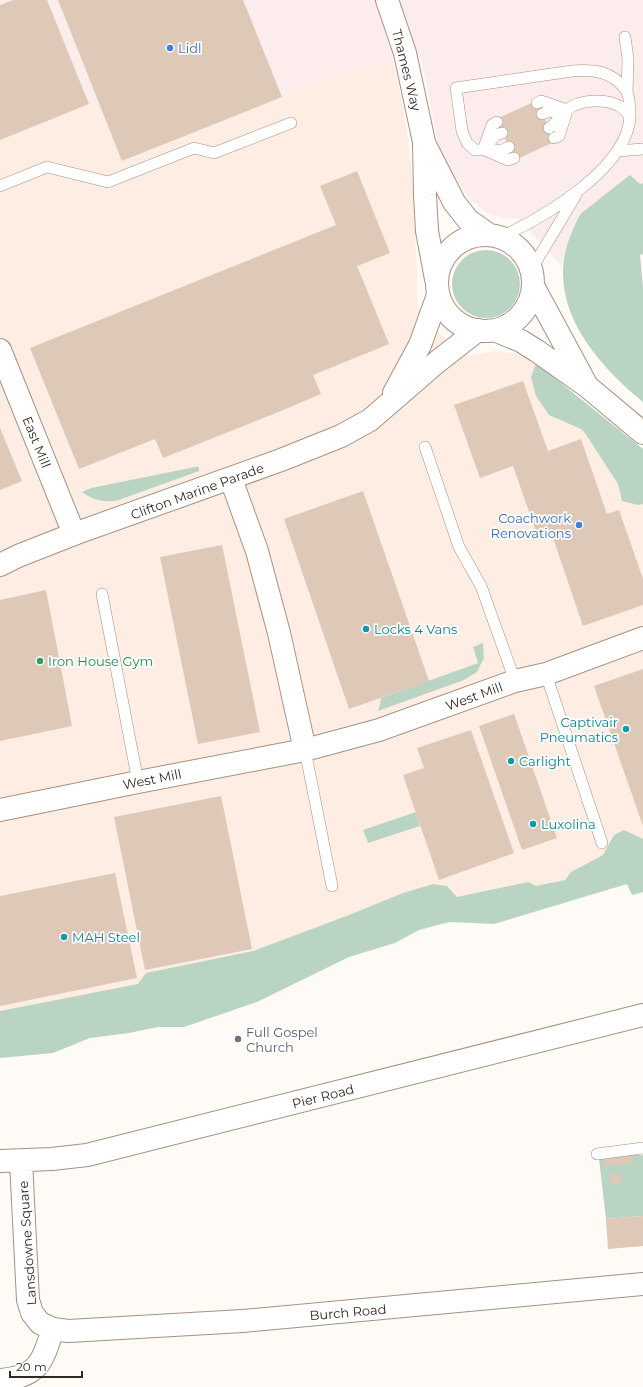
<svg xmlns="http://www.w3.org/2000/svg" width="643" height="1387" viewBox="0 0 643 1387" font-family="Montserrat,sans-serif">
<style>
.commercial{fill:#fdecec}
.industrial{fill:#feede2}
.green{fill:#bad4c3}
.building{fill:#dec8b8}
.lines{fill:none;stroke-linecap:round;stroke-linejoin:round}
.lane-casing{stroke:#a69182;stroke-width:12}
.street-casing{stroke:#a69182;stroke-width:24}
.secondary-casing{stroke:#a69182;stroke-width:24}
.lane{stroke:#fff;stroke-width:11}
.street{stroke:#fff;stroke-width:22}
.secondary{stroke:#fff;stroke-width:22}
.shop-dot{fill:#3f7fe0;stroke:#fff;stroke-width:1.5}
.culture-dot{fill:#0f9aa8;stroke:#fff;stroke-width:1.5}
.leisure-dot{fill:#2e9e5b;stroke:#fff;stroke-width:1.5}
.worship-dot{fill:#6b7280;stroke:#fff;stroke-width:1.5}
.labels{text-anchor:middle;stroke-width:3.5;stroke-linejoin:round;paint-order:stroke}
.shop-label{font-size:13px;fill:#366cbe;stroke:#fff;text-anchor:start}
.street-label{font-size:13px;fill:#312822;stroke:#fff}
.culture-label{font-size:13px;fill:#0d838f;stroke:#fff;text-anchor:start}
.leisure-label{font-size:13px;fill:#27864d;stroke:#fff;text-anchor:start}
.worship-label{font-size:13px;fill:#5b616d;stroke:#fff;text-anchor:start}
</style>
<rect width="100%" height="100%" fill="#fefaf6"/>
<path class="commercial" d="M0,0H643V183L640,184L566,248L562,266L517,218H505L496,216L486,212L471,200L455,180L442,156L438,145L425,75L419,54L342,73L122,161L98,100L0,140Z"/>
<path class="industrial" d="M394,61L406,124L412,175L417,273V304L440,334L468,356L496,351L523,355L536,363L643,449V869L0,1026V140L98,100L123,161L342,73Z"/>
<path class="green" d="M630,175L640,184L643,183V254L640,255L643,287V402C595,363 544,303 570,237C573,230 576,221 580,215C583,211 588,208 592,205C604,195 617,185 630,175Z
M452 284a34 34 0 1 1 68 0a34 34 0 1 1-68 0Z
M536,363L643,449V504L638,505L622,501L618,484L585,433L581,429L549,415L536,396L531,377Z
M195,467H199V471L119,500C104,503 95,501 82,492L91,488Z
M483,643L484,658L477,672L464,680L378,711L380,704L381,698L478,663L473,647Z
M416,812L420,826L368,843L363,830Z
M624,830L643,839V892L632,895L627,884L494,924L449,922L419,930L395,943L349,957L257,1002L184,1027H158L129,1033L90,1038L53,1053L0,1058V1011L138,984L146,973L253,951L349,915L403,893L433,884L447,886L457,897L528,882L536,886L565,880L571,872L603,855L614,835Z
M632,1155H643V1216L606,1219L599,1159Z"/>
<path class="building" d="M13,0H47L89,104L0,140V5Z
M58,0H243L282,97L122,161Z
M536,101L556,141L515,160L496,119Z
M357,171L390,253L357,266L389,344L313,375L321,394L276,413L163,458L155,439L79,469L30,348L336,225L320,186Z
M523,381L548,451L581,439L607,514L619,510L643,579V605L583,626L552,535L539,540L513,466L480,478L454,405Z
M0,428L22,481L0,490Z
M363,491L429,681L349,709L284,519Z
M222,545L260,732L198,744L160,557Z
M46,590L72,726L0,741V600Z
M643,669V826L594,686Z
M514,714L557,838L522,850L479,726Z
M471,730L514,853L439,880L403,775L424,768L417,748Z
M221,796L252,949L145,970L114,817Z
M115,873L137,978L0,1006V896Z
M632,1155L634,1163L604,1166V1158Z
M621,1173L622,1182L611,1184L609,1175Z
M643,1216V1246L608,1249L606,1219Z"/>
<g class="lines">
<defs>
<path id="lane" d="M625,37L628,59L627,93
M537,103L541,101L567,110
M542,114L547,112L562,110
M549,128C557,123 560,115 567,110C580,99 607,98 621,107C624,109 627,113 630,116
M554,138L559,136L566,114
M486,146L496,135L502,133
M483,150L492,125L497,122
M487,151L508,160L514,158
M617,151L643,149
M0,186L47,167L108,182L194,148L214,153L291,123
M501,237C544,217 633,166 630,111C629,104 630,96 626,90C612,71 593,69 572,71L456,88L462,131L467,143L475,150H503L509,147
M531,270L576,195
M425,447L459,547L481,586L515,681
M102,594L138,782
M546,674L602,843
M305,750L332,886
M597,1154L643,1148"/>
<path id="street" d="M0,350L74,534
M231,479L257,551L279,633L305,750
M0,810L138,782L305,750L379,730L515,681L546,674L643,638
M0,1161L52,1159L87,1155L643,1015
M21,1161L28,1300L32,1313L40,1323L53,1329L68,1331L86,1330L243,1321L643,1284
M0,1380C38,1377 42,1363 53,1329"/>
<path id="secondary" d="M387,0L405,53L424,142L425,195L427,231L436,279
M426,147L454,202L468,220L488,234
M437 283a48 48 0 1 1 96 0a48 48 0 1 1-96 0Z
M533,286L586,384
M494,330L521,341L537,351L588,387L643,433
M394,393L420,345L438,295
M0,565L18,556L74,534L281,460L341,436L370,420L437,362L478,330"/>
</defs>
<use href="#lane" class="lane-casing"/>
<use href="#street" class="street-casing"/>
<use href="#secondary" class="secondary-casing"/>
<use href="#lane" class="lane"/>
<use href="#street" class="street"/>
<use href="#secondary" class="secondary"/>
</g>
<g class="shop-dot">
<circle cx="170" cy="48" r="4"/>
<circle cx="579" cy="525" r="4"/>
</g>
<g class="culture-dot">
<circle cx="366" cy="629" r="4"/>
<circle cx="626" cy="729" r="4"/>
<circle cx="511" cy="761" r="4"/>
<circle cx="533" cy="824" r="4"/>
<circle cx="64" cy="937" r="4"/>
</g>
<circle class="leisure-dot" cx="40" cy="661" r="4"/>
<circle class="worship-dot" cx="238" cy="1039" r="4"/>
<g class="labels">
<g class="shop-label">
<text x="178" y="53">Lidl</text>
<text x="571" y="523" text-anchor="end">Coachwork<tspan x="571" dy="15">Renovations</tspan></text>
</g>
<g class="street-label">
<text transform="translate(407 70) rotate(76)" y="5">Thames Way</text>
<text transform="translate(37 442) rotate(68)" y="5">East Mill</text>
<text transform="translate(197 491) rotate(-20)" y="5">Clifton Marine Parade</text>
<text transform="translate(474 696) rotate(-20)" y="5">West Mill</text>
<text transform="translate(152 779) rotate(-11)" y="5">West Mill</text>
<text transform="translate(323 1096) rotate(-14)" y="5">Pier Road</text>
<text transform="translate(27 1243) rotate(-94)" y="5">Lansdowne Square</text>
<text transform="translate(348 1312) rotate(-5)" y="5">Burch Road</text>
</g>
<g class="culture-label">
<text x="374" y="634">Locks 4 Vans</text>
<text x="618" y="727" text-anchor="end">Captivair<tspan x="618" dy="15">Pneumatics</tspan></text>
<text x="519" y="766">Carlight</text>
<text x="541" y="829">Luxolina</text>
<text x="72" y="942">MAH Steel</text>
</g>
<g class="leisure-label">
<text x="48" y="666">Iron House Gym</text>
</g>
<g class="worship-label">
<text x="246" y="1037">Full Gospel<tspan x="246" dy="15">Church</tspan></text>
</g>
</g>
<path d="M10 1371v6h72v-6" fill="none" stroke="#312822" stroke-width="2"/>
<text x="16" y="1371" font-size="12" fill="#312822" stroke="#ffffff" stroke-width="3" paint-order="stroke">20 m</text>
</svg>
